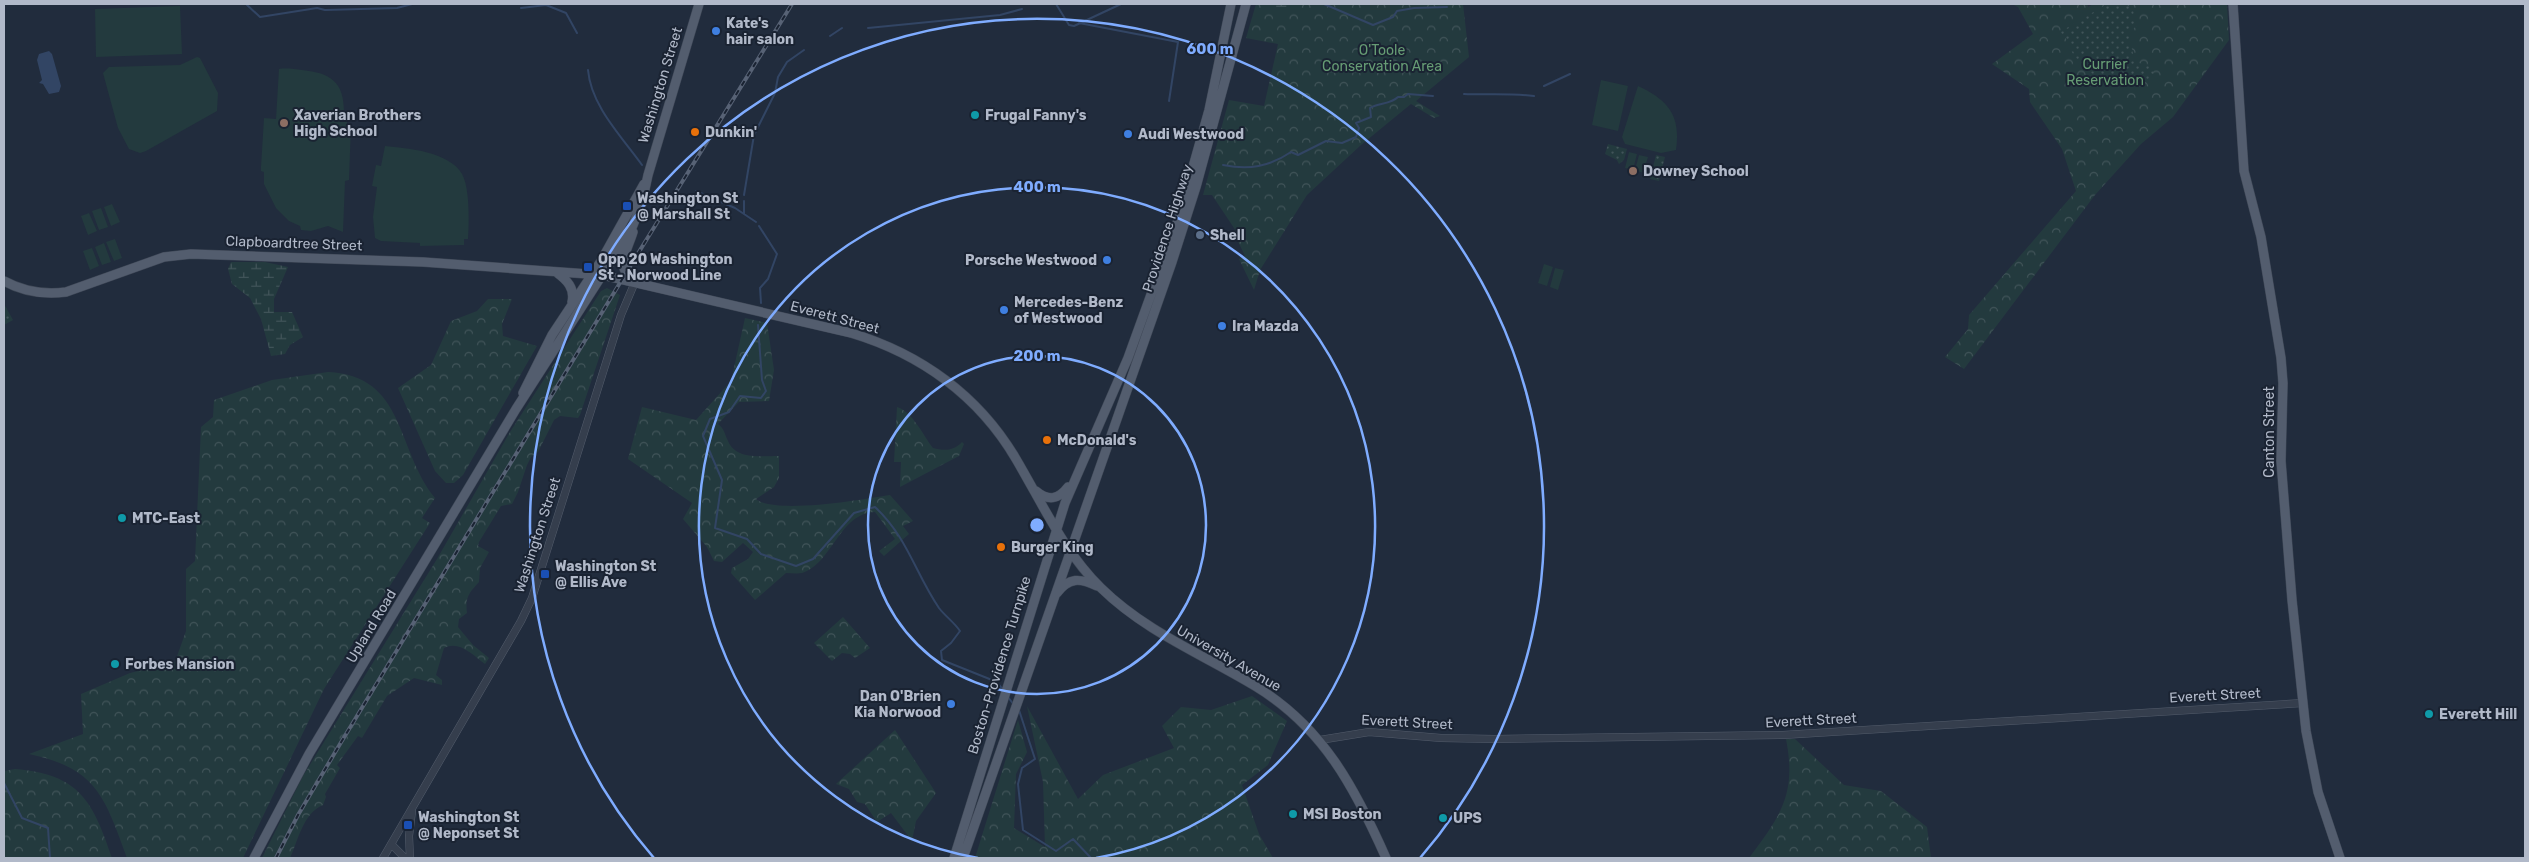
<svg xmlns="http://www.w3.org/2000/svg" width="2529" height="862" viewBox="0 0 2529 862" font-family="Rubik,sans-serif">
<style>
.grass{fill:url(#grass-dots)}
.forest{fill:url(#forest-crowns)}
.wetland{fill:url(#wetland-marsh)}
.garden{fill:#233a3e}
.water{fill:#324564}
.lines{fill:none;stroke-linecap:round;stroke-linejoin:round}
.stream{stroke:#324564;stroke-width:2}
.minor-casing{stroke:#535c6b;stroke-width:8}
.major-casing{stroke:#3e4756;stroke-width:10}
.minor{stroke:#353e4d;stroke-width:7}
.major{stroke:#535d6e;stroke-width:9}
.rail-casing{stroke:#576275;stroke-width:4}
.rail{stroke:#1a2332;stroke-width:2;stroke-dasharray:5.5;stroke-linecap:butt}
.ring{fill:none;stroke:#7facff;stroke-width:2.5}
.shop-dot{fill:#3f7fe0;stroke:#1a2332;stroke-width:2}
.culture-dot{fill:#0f9aa8;stroke:#1a2332;stroke-width:2}
.education-dot{fill:#8d6e63;stroke:#1a2332;stroke-width:2}
.food-dot{fill:#e8710a;stroke:#1a2332;stroke-width:2}
.transit-dot{fill:#1a4fb4;stroke:#1a2332;stroke-width:2}
.service-dot{fill:#5c6f8a;stroke:#1a2332;stroke-width:2}
.labels{text-anchor:middle;stroke-width:4;stroke-linejoin:round;paint-order:stroke}
.poi-label{font-size:14px;font-weight:bold;fill:#b1b9c9;stroke:#1a2332;text-anchor:start}
.park-label{font-size:14px;fill:#669c74;stroke:#1a2332}
.street-label{font-size:14px;fill:#b1b9c9;stroke:#1a2332}
.centre{fill:#7facff;stroke:#1a2332;stroke-width:2.5}
.ring-label{font-size:15px;text-anchor:middle;font-weight:bold;fill:#7facff;stroke:#1a2332;stroke-width:4;stroke-linejoin:round;paint-order:stroke}
</style>
<defs>
<pattern id="grass-dots" width="8" height="8" patternUnits="userSpaceOnUse" patternTransform="scale(1.25)"><rect width="8" height="8" fill="#233a3e"/><path d="M2 2h.1M6 6h.1" fill="none" stroke="#415459" stroke-width="1.8" stroke-linecap="round"/></pattern>
<pattern id="forest-crowns" width="20" height="18" patternUnits="userSpaceOnUse" patternTransform="scale(1.25)"><rect width="20" height="18" fill="#233a3e"/><path d="M2 6a3 3 0 1 1 6 0M12 15a3 3 0 1 1 6 0" fill="none" stroke="#415459"/></pattern>
<pattern id="wetland-marsh" width="20" height="14" patternUnits="userSpaceOnUse" patternTransform="scale(1.25)"><rect width="20" height="14" fill="#233a3e"/><path d="M1 5h8M5 5V1M11 12h8M15 12V8" fill="none" stroke="#415459"/></pattern>
</defs>
<rect width="100%" height="100%" fill="#212c3d"/>
<path class="grass" d="M2087,4L2088,7L2094,4H2226L2097,185L2043,38Z
M1608,144L1627,149L1624,160L1619,164L1617,160L1605,154Z
M1656,155L1665,157L1659,181L1650,179Z
M4,304L13,320L4,325Z"/>
<path class="forest" d="M1256,4H1463L1469,57L1416,101L1440,116L1434,118L1411,104L1361,145L1307,195L1260,270L1254,290L1239,259L1245,256L1234,233L1236,231L1212,195H1203L1229,100L1264,106L1278,44L1246,38Z
M2012,4H2087L2088,7L2095,4H2107L2060,32C2071,41 2068,48 2076,58C2088,74 2105,82 2123,89L2131,74L2147,81L2156,78L2150,66L2135,62L2128,32L2137,26L2133,10L2126,4H2227L2229,40L2173,117L2141,144L2095,195L1964,369L1945,357L1968,329L1969,315L2076,191L2062,149L2030,102L2029,89L1992,64L2033,34L2018,7Z
M607,288L620,295L580,415L578,418L560,416L554,420L538,452L531,457L527,465L518,492L512,504L501,506L479,542L478,546L489,552L480,568L479,582C469,593 465,597 467,613L459,619L458,627L473,645L489,658L485,664C473,655 459,640 444,648L436,675L442,680V685L414,678L387,696L362,738L358,736L337,765L340,768L325,794L326,797L323,805C303,813 298,841 290,858H262L303,776L437,559L510,432L601,291Z
M488,299H512L502,324L503,336L537,346L463,475L454,483H446L435,471L398,388L431,365L451,321L477,311Z
M745,318L767,323L774,370L769,401L739,402L718,424C724,428 725,435 728,441C736,460 761,456 779,456V478L774,487L756,499C775,515 865,499 890,495L913,521L903,526L909,534L884,556L879,551L895,539L875,512C839,513 833,563 802,573C797,574 791,573 786,573L755,600L731,573L732,568L748,559L753,552L743,543L722,562L714,561L707,547L683,519L692,503L628,459L642,407L696,420L731,381Z
M328,372C406,376 395,448 435,498L422,518L430,523L324,689L243,858H127C105,798 97,768 29,754L83,734L81,694L130,673L175,662L186,631V569L195,561L201,427L213,417L214,400L272,380Z
M897,407C912,411 923,435 933,448C944,451 954,451 962,442L964,444L959,456L900,487L901,462H894Z
M843,617L870,648L855,658L850,654L842,653L832,661L814,643Z
M1252,696L1287,721L1268,765L1242,785L1259,834L1273,858H975L1018,720L1027,752L1016,774L1014,828L1045,847L1043,782L1027,706L1078,799L1103,775L1174,748L1162,726L1181,707L1211,710Z
M895,730L936,793L916,821L912,841L891,813L877,822L865,804L857,802L849,789L836,784Z
M1786,739H1795L1844,785L1881,791L1927,827L1931,858H1749C1780,816 1797,795 1786,739Z
M15,769C79,774 93,801 112,858H4V771Z"/>
<path class="wetland" d="M1268,4H1298L1289,13L1271,8Z
M231,262H265L288,267L274,299V312H292L303,337L290,345L285,354L271,356L261,319L250,298L232,284L228,269Z"/>
<path class="garden" d="M180,6L182,54L96,57L95,9Z
M197,57L200,58L218,93L217,111L146,151L140,153L129,149L118,128L103,73L109,67L180,65Z
M279,69C286,68 295,69 302,70C331,73 344,82 344,112L347,113V125H351L349,180L345,181L343,232L328,226L311,231L301,230L300,226L289,221L276,208L264,184V172L261,171V167L264,118L276,119Z
M1601,80L1628,86L1618,131L1592,125Z
M1638,86C1668,100 1681,115 1676,150L1661,153L1625,144L1622,137Z
M385,146C407,148 450,152 462,174C470,188 469,223 468,239H464V245L420,246V243L381,241L375,238L373,217L377,187L372,186L376,165L381,166Z
M1629,152L1637,154L1633,170L1625,168Z
M1639,155L1648,157L1643,173L1635,170Z
M112,204L120,222L111,226L104,207Z
M101,208L108,227L99,230L92,211Z
M89,213L97,231L88,235L81,216Z
M115,239L122,258L114,261L106,242Z
M104,243L111,262L102,265L95,247Z
M92,248L99,266L90,270L83,251Z
M1544,264L1553,267L1547,286L1538,283Z
M1555,268L1564,270L1558,290L1550,287Z"/>
<path class="water" d="M49,51L52,54L61,86L59,92L49,94L43,84L39,83L42,80L37,60L39,54Z"/>
<g class="lines">
<path class="stream" d="M246,4L260,17L317,8L325,10L397,8L412,4
M1056,4L1069,25L1074,26L1121,4
M1324,4L1373,25L1393,17L1397,11L1414,8L1447,7
M521,8L546,5L566,13L577,33
M1079,23L1178,42L1169,101
M868,28L1000,15L1022,9
M830,36L842,28
M588,70C591,106 622,137 642,165
M1544,86L1570,74
M1464,94C1488,95 1511,93 1534,96
M1223,165C1249,170 1269,167 1291,152L1298,155L1326,141L1342,143L1356,137L1359,128L1356,123L1371,117L1370,108C1379,103 1391,104 1398,97H1404L1408,94L1433,96
M696,191L735,208L756,222
M744,195L754,135L775,93L778,77L787,62L804,50
M744,214V201
M759,226L777,254L768,279L760,288L761,303
M758,325L762,380L766,391L761,398L740,396L729,412L710,419L703,436L722,480L715,528L747,539L761,554L796,566L813,559L854,513L875,507C908,538 915,573 939,608C945,616 954,622 960,631L951,643L941,651L942,660L997,682L1004,691
M1008,697L1014,705
M1019,710L1035,759L1022,768L1018,784L1023,830L1056,851L1073,839L1091,858
M4,783L22,818L48,828L50,858"/>
<defs>
<path id="minor" d="M1320,740L1369,732L1441,738L1495,739L1783,735L2303,703
M391,844L405,858
M383,858L521,621L532,598L621,315L635,282
M410,858L409,836L412,811"/>
<path id="major" d="M2233,4L2244,171L2261,237L2281,358L2283,383L2281,461L2292,600L2306,731L2318,792L2340,858
M556,272C567,280 575,288 572,302
M632,280C615,267 628,249 633,232
M4,281C24,292 43,295 66,292L164,257L191,254L423,262L602,275L851,333C921,354 979,396 1016,459C1042,503 1064,552 1101,588C1146,632 1202,654 1255,686C1323,727 1355,788 1386,858
M523,393L552,335L601,261L644,184
M1036,491C1048,501 1058,500 1068,487
M1057,593C1069,577 1080,578 1097,586
M254,858L309,754L516,409L631,230L642,203L648,175L699,4
M954,858L1065,503L1128,358L1178,220L1209,110L1231,4
M963,858L1172,262L1196,187L1246,4"/>
</defs>
<use href="#minor" class="minor-casing"/>
<use href="#major" class="major-casing"/>
<use href="#minor" class="minor"/>
<use href="#major" class="major"/>
<defs>
<path id="rail" d="M276,858L298,815L340,744L629,268L792,4"/>
</defs>
<use href="#rail" class="rail-casing"/>
<use href="#rail" class="rail"/>
</g>
<g class="ring">
<circle cx="1037" cy="525" r="169"/>
<path d="M978 858A338 338 0 1 1 1096 858"/>
<path d="M654 858A507 507 0 1 1 1420 858"/>
</g>
<g class="shop-dot">
<circle cx="716" cy="31" r="5"/>
<circle cx="1128" cy="134" r="5"/>
<circle cx="1107" cy="260" r="5"/>
<circle cx="1004" cy="310" r="5"/>
<circle cx="1222" cy="326" r="5"/>
<circle cx="951" cy="704" r="5"/>
</g>
<g class="culture-dot">
<circle cx="975" cy="115" r="5"/>
<circle cx="122" cy="518" r="5"/>
<circle cx="115" cy="664" r="5"/>
<circle cx="2429" cy="714" r="5"/>
<circle cx="1293" cy="814" r="5"/>
<circle cx="1443" cy="818" r="5"/>
</g>
<g class="education-dot">
<circle cx="284" cy="123" r="5"/>
<circle cx="1633" cy="171" r="5"/>
</g>
<g class="food-dot">
<circle cx="695" cy="132" r="5"/>
<circle cx="1047" cy="440" r="5"/>
<circle cx="1001" cy="547" r="5"/>
</g>
<g class="transit-dot">
<rect x="622" y="201" width="10" height="10" rx="2.5"/>
<rect x="583" y="262" width="10" height="10" rx="2.5"/>
<rect x="540" y="569" width="10" height="10" rx="2.5"/>
<rect x="403" y="820" width="10" height="10" rx="2.5"/>
</g>
<circle class="service-dot" cx="1200" cy="235" r="5"/>
<g class="labels">
<g class="poi-label">
<text x="726" y="28">Kate's<tspan x="726" dy="16">hair salon</tspan></text>
<text x="294" y="120">Xaverian Brothers<tspan x="294" dy="16">High School</tspan></text>
<text x="985" y="120">Frugal Fanny's</text>
<text x="705" y="137">Dunkin'</text>
<text x="1138" y="139">Audi Westwood</text>
<text x="1643" y="176">Downey School</text>
<text x="637" y="203">Washington St<tspan x="637" dy="16">@ Marshall St</tspan></text>
<text x="1210" y="240">Shell</text>
<text x="598" y="264">Opp 20 Washington<tspan x="598" dy="16">St - Norwood Line</tspan></text>
<text x="1097" y="265" text-anchor="end">Porsche Westwood</text>
<text x="1014" y="307">Mercedes-Benz<tspan x="1014" dy="16">of Westwood</tspan></text>
<text x="1232" y="331">Ira Mazda</text>
<text x="1057" y="445">McDonald's</text>
<text x="132" y="523">MTC-East</text>
<text x="1011" y="552">Burger King</text>
<text x="555" y="571">Washington St<tspan x="555" dy="16">@ Ellis Ave</tspan></text>
<text x="125" y="669">Forbes Mansion</text>
<text x="941" y="701" text-anchor="end">Dan O'Brien<tspan x="941" dy="16">Kia Norwood</tspan></text>
<text x="2439" y="719">Everett Hill</text>
<text x="1303" y="819">MSI Boston</text>
<text x="418" y="822">Washington St<tspan x="418" dy="16">@ Neponset St</tspan></text>
<text x="1453" y="823">UPS</text>
</g>
<g class="park-label">
<text x="1382" y="55">O'Toole<tspan x="1382" dy="16">Conservation Area</tspan></text>
<text x="2105" y="69">Currier<tspan x="2105" dy="16">Reservation</tspan></text>
</g>
<g class="street-label">
<text transform="translate(660 85) rotate(-73)" y="5">Washington Street</text>
<text transform="translate(1167 228) rotate(-72)" y="5">Providence Highway</text>
<text transform="translate(294 243) rotate(2)" y="5">Clapboardtree Street</text>
<text transform="translate(835 317) rotate(15)" y="5">Everett Street</text>
<text transform="translate(2269 432) rotate(-90)" y="5">Canton Street</text>
<text transform="translate(537 535) rotate(-72)" y="5">Washington Street</text>
<text transform="translate(371 626) rotate(-59)" y="5">Upland Road</text>
<text transform="translate(1229 658) rotate(30)" y="5">University Avenue</text>
<text transform="translate(999 665) rotate(-73)" y="5">Boston-Providence Turnpike</text>
<text transform="translate(2215 695) rotate(-3)" y="5">Everett Street</text>
<text transform="translate(1811 720) rotate(-3)" y="5">Everett Street</text>
<text transform="translate(1407 722) rotate(3)" y="5">Everett Street</text>
</g>
</g>
<circle cx="1037" cy="525" r="8" class="centre"/>
<g class="ring-label">
<text x="1210" y="54">600 m</text>
<text x="1037" y="192">400 m</text>
<text x="1037" y="361">200 m</text>
</g>
<rect width="2529" height="862" fill="none" stroke="#b1b9c9" stroke-width="10"/>
</svg>
